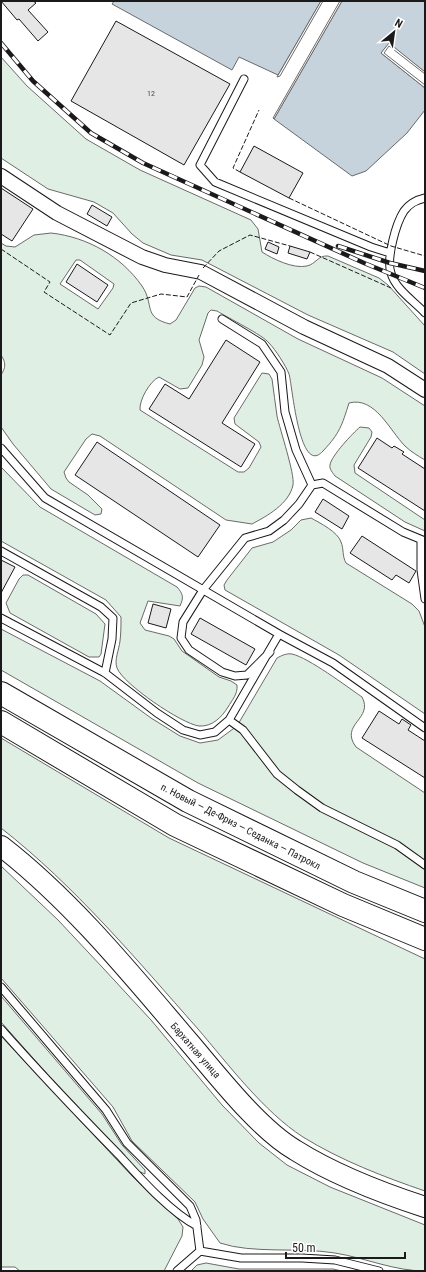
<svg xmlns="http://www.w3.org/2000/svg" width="426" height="1272" viewBox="0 0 426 1272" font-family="'Roboto Condensed',sans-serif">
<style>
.green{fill:#e0efe3;stroke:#6a6a6a;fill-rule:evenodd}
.water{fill:#c6d2dc;stroke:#6a6a6a}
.pier{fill:#fff;stroke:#6a6a6a}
.building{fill:#e6e6e6;stroke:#1a1a1a}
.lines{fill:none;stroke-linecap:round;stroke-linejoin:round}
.lane-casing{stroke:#1a1a1a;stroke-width:9}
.street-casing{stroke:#1a1a1a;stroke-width:16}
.secondary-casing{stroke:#1a1a1a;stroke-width:22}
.primary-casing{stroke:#1a1a1a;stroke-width:24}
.lane{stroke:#fff;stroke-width:7}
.street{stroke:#fff;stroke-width:14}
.secondary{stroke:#fff;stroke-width:20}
.primary{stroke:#fff;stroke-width:22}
.rail-casing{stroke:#1a1a1a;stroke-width:4.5}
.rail{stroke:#fff;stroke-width:3;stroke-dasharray:9;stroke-linecap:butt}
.fence{stroke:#1a1a1a;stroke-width:1;stroke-dasharray:5 2;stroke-linecap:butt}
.labels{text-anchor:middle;stroke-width:3;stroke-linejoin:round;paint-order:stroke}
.number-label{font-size:8px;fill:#4d4d4d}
.street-label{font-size:10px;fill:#1a1a1a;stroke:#fff}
</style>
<rect width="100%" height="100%" fill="#fff"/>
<path class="green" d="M1,57L27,86L86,139L140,170L251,220L258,229L262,252C273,259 293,269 307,266C316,264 318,255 328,256L379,278L388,285L425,326V374L393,352L308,315L202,260L171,255L143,243L132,234L113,213L94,202L48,189L1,158Z
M51,233C87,237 121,256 142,286C155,305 142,317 170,324L176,320L195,288L199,286L206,287L298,339L382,378L425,406V460C418,456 410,451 405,446C390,431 375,396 349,403C342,425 340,433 323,451C299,478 292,382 289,374C286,366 275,349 269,343C263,335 228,318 217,311L211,310L208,313L199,340L204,357L202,365L188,388L180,389L159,377C150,381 139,400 140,410L238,472H244L249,468L261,447L259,442L235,424L234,418L262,373L269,374L272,379C274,391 275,404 277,416C280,430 295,474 293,485C289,504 267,516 252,524L226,520L100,436L92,434L86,439L64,472L66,478L69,482L88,495L102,509L101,514L95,515L51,489L13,444L1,427V375C6,367 6,363 1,355V243L6,246L15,247L34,235ZM76,260H80L114,284L113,288L98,309L60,284Z
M360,427L369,428L372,432L371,437L354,465L355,473L425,520V531L405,522L335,476C333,473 329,469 330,465C331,456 353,433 360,427Z
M1,467L40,507L177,587C183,594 184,597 180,606L148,601L140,623L145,630L169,636L174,639L182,651L219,677L231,681L237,685C238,694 232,700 228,707C222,717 212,727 199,726C182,724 123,684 117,668C114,660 119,650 120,641C121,633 121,625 121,617L106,600L1,541Z
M311,518C320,523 338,532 341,542C344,549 342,556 346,563L412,604L419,611L425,627V714L339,655L225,590L224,585L227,580L252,548L273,542L291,530L301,520Z
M23,575H28L96,614L105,624L101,654L99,657H89L10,613L6,603L19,579Z
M1,629L100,681L151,718L180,736L200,743L218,740L237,726L277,658C281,656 286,653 292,654C309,658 346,686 362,697C374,719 339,724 356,747L425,793V888L363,863L198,783L1,670Z
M1,738L169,838L425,959V1191C384,1177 340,1160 303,1137C264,1112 228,1064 198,1029C136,959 75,886 1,828Z
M1,866L58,920L103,968L151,1020L222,1105L259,1143L287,1165L330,1187L425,1225V1271C394,1271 366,1258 335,1253C299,1247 252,1254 220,1243L203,1219L195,1202L132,1141L113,1107L1,978Z
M1,996L102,1114L122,1145L145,1170V1174L138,1171L48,1075L1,1022Z
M1,1036L133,1177L178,1219L183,1227L182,1236L164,1271H20L15,1267H1Z
M206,1263L239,1269H333L342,1271H191L197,1265Z"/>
<path class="water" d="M114,1H321L278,75L239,57L232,70L112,4Z
M342,1H425V72L389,44L381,53L425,88V110L407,133L366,171L352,176L274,119Z"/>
<path class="pier" d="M321,1H323L280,76L277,77Z
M340,1H342L274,119L273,118Z
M389,43L425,72V74L389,46L384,53L425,85V88L381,53Z"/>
<path class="building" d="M1,1H33L36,3L28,10L48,32L38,41L19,19L17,20Z
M116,21L230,84L184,165L71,101Z
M254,146L303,173L289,198L240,172Z
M1,188L33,209L12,241L1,234Z
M92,205L112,217L107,226L87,214Z
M268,242L279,247L277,254L265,249Z
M290,246L310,252L307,259L288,253Z
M77,264L108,285L97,302L66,282Z
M226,340L260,362L222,423L255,444L241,467L149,409L165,384L189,399Z
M377,438L392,448L394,446L404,452L402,454L425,469V511L358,468Z
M97,442L220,525L198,557L75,475Z
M323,499L349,516L342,529L315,512Z
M362,536L416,571L409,583L396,575L392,580L350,553Z
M1,560L15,567L1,593Z
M153,604L171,609L166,628L148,623Z
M200,618L255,649L246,665L191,634Z
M379,711L399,724L402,719L411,725L408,730L425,741V778L362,738Z"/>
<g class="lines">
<defs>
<path id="lane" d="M244,79L200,165L215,182L371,247L390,253
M425,198C416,200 410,203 404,211C396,223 386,259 391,273C395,289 415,302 425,313
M222,319L262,344L281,372L285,412L296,450L312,485
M1,448L45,498L279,634L333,663L425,728
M421,540V570L425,599
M1,551L101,607L113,618L112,639L105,673
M1,618L105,673L157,713L183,730L200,735L215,732L229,720L279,634
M270,652L247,675L235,676L222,672L189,650L181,638L183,622L203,590L245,538L269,531L284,520L299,504L312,485L323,483L403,532L425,541
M229,720L243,730L277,774L297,790L322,808L397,845L425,865
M1,987L106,1110L127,1143L190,1206L196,1220L200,1251L241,1258H302L335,1260L379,1271
M1,1029C39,1072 79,1114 119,1155C140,1178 170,1212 197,1226
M177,1271L200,1251"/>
<path id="street" d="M1,176L57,213L142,257L165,265L201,272L304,327L388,366L425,390"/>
<path id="secondary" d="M1,846C72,901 131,974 189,1042C218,1076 258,1128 295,1150C333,1174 382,1193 425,1207"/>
<path id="primary" d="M1,693L188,801L354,882L425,911
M1,722L175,825L343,905L425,939"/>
</defs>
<use href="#lane" class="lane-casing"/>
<use href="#street" class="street-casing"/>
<use href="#secondary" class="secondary-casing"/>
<use href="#primary" class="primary-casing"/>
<use href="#lane" class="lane"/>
<use href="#street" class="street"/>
<use href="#secondary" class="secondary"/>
<use href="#primary" class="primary"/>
<defs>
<path id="rail" d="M1,43L33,81L91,133L143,163L364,263L425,288
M338,246L390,263L425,271"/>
</defs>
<use href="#rail" class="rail-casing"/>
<use href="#rail" class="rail"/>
<path class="fence" d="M240,172L233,168L259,110
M289,198L391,246L425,256
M1,249L50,282L44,292L110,335L131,303L161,294L187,297L199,275
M310,252L391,288
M203,268L219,251L250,235L290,246"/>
</g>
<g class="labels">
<g class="number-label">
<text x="151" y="96">12</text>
</g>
<g class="street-label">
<text transform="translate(241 826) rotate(27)" y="4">п. Новый — Де-Фриз — Седанка — Патрокл</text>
<text transform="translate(196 1050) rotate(49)" y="4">Бархатная улица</text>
</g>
</g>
<rect width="426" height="1272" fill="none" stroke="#1a1a1a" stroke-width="4"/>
<g transform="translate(394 32) rotate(29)" stroke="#ffffff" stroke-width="3" paint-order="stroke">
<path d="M0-3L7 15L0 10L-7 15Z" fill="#1a1a1a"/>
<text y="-6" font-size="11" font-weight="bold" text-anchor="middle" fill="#1a1a1a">N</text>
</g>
<path d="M286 1252v6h119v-6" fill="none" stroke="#1a1a1a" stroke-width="2"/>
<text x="292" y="1252" font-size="12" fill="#1a1a1a" stroke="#ffffff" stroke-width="3" paint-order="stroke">50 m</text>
</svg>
